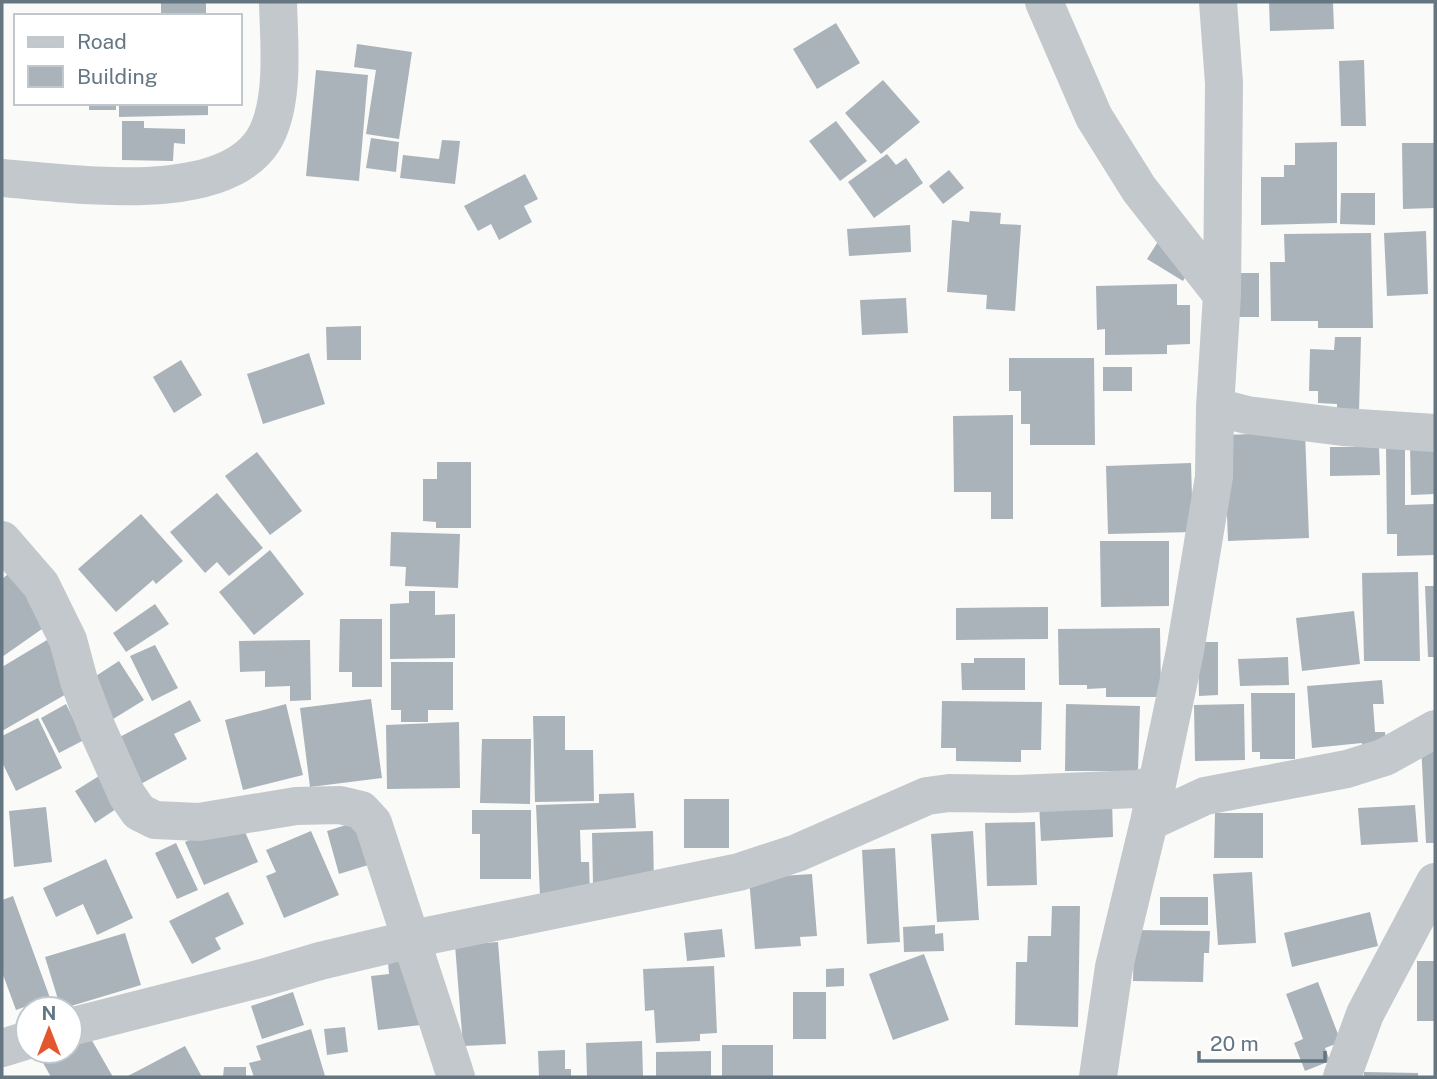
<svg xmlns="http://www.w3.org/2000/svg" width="1437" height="1079" viewBox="0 0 1437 1079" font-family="'Public Sans',sans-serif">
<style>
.building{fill:#aab3b9}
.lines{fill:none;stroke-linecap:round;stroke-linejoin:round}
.minor{stroke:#c3c8cc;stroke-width:38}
</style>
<rect width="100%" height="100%" fill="#fafaf8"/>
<path class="building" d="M161,2H206V16H161Z
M1269,2H1333L1334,29L1270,31Z
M836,23L860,63L817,89L793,49Z
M357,44L412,52L399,139L366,134L376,70L354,67Z
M1364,60L1366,126H1341L1339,61Z
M316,70L368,75L359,181L306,176Z
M883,80L920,122L881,154L845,113Z
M89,103H116V110H89Z
M119,103H208V115L119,117Z
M122,121H144V128L185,129V144L174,143L173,161L122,160Z
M836,121L867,161L840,181L809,141Z
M371,138L399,142L396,172L366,168Z
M442,140L460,141L455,184L400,178L403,155L439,159Z
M1337,142V223L1261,225V177H1284V165H1295V143Z
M1402,143H1435V208L1403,209Z
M887,154L896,165L906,158L923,183L874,218L848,182Z
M949,170L964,188L943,204L929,186Z
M525,174L538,199L524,206L532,222L499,240L491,224L478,231L464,206Z
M1341,193H1375V225L1340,224Z
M970,211L1001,213L1000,224L1021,225L1015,311L986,309L987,295L947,292L952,220L969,222Z
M910,225L911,252L849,256L847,229Z
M1426,231L1428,294L1387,296L1384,233Z
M1371,233L1373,328H1318V321H1271L1270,262H1285L1284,234Z
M1159,240L1195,261L1183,281L1147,259Z
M1236,273H1259V317H1236Z
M1177,284V305H1190V344L1167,345V354L1105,355V329L1097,330L1096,286Z
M906,298L908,333L862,335L860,300Z
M361,326V360H327L326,327Z
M1335,337H1361L1359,412L1337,411V404L1318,403V391H1309L1310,349L1334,350Z
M309,353L325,404L263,424L247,374Z
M1009,358H1094L1095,445H1030V424H1021V391H1009Z
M181,360L202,395L174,413L153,377Z
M1103,367H1132V391H1103Z
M1013,415V519H991V492H954L953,416Z
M1305,432L1309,538L1228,541L1224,435Z
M1410,445H1435V494L1411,495Z
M1330,447H1379L1380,475L1330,476Z
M1386,447H1405V505L1435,504V555L1397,556V534H1387Z
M257,452L302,511L270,535L225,476Z
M437,462H471V528H436V522L423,521V479H437Z
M1191,463L1193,532L1108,534L1106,466Z
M217,493L263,548L229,576L217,562L205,573L170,532Z
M141,514L183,561L156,584L153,580L116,612L78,569Z
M391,532L460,534L458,588L405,586L406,567L390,566Z
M1100,541H1169V606L1101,607Z
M270,550L304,594L254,635L219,592Z
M12,571L49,624L2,657V579Z
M1418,572L1420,661H1364L1362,573Z
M1425,586H1435V657H1428Z
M409,591H435V615L455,614V658L390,659V604L409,603Z
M155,604L169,624L126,652L113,633Z
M1048,607V639L956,640V608Z
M1354,611L1360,664L1302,671L1296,618Z
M340,619H382V687H352V672H339Z
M1160,628L1161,697H1106V688L1087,689V685H1059L1058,629Z
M47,640L75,689L2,731V667Z
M310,640L311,700L290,701V686L265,687V671L240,672L239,641Z
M1198,642H1218V695L1199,696Z
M155,645L178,688L152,701L130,656Z
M1288,657L1289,685L1240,686L1238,659Z
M974,658H1025V690H962L961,663H974Z
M119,661L144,700L110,721L85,683Z
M391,662H453V710H428V722H401V710H391Z
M1382,680L1384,704H1373L1375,732H1385L1387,750L1363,751L1362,743L1312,748L1307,686Z
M1251,693H1295V759H1260V752H1252Z
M371,699L382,778L310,787L300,708Z
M190,700L201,721L174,734L187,759L137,786L114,740Z
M942,701L1042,702L1041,750H1021V762L956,761V748H941Z
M66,704L84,740L59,753L41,718Z
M286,704L303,775L243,790L225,720Z
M1066,704L1140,706L1138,771H1065Z
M1244,704L1245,760L1195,761L1194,705Z
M533,716H565V750H593L594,801L535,802Z
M38,718L62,768L16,791L2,762V736Z
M459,722L460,788L387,789L386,725Z
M482,739H531L530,804L480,803Z
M1435,743V843H1426L1421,744Z
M99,776L119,807L95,823L75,791Z
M634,793L636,828L580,830L581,862H589L590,894L540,896L536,805L599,803V794Z
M684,799H729V848H684Z
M1112,799L1113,837L1041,841L1039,803Z
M1415,805L1418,842L1361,845L1358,808Z
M46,807L52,862L14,867L9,811Z
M472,810H531V879H480V834H472Z
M1215,813H1263V858H1214Z
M239,818L258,862L204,885L185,842Z
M365,819L378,862L339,874L327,831Z
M1035,822L1037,885L987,886L985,823Z
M311,831L339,895L284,918L266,876L276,872L266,850Z
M653,831L654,885H593L592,833Z
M973,831L979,920L937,922L931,834Z
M176,843L198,890L177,899L155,853Z
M895,848L900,942L867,944L862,850Z
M106,859L133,918L97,935L83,904L56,917L43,888Z
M1252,872L1256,943L1218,945L1213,874Z
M812,874L817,936L800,937L801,946L755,949L749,878Z
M228,892L244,924L215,938L221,949L192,964L169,921Z
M13,896L50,998L16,1010L2,972V900Z
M1160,897H1208V925H1160Z
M1052,906H1080L1078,1027L1015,1025L1016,962H1027L1028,936H1051Z
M1370,912L1378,946L1292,967L1284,933Z
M935,925V934L943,933L944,951L904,952L903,927Z
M722,929L725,957L687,961L684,933Z
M1134,930L1210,931L1209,953H1204L1203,982L1133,981Z
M125,933L141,985L61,1009L45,957Z
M498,942L506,1044L463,1046L455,945Z
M924,954L949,1020L893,1040L869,974Z
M412,959L421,1025L378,1030L371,976L389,974L388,962Z
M1417,961H1435V1021H1417Z
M714,966L717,1033L700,1034V1041L656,1043L654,1010L645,1011L643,969Z
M844,968V986L826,987V969Z
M1318,982L1341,1042L1325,1048L1330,1061L1305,1071L1294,1043L1303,1039L1286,994Z
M293,992L304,1025L262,1039L251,1006Z
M793,992H826V1039H793Z
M83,1025L113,1077H51L37,1052L70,1051V1033Z
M345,1027L348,1052L327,1055L324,1029Z
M311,1029L325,1076L254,1077L249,1063L261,1060L256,1046Z
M642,1041L643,1077H587L586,1043Z
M722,1045H773V1077H722Z
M185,1046L202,1077H126Z
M565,1050V1069H571V1077H539L538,1051Z
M711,1051V1077H656V1052Z
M224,1067H246V1077H223Z
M1364,1072L1418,1073V1077H1364Z"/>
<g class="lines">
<path class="minor" d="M1044,2L1094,117L1139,189L1222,295
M2,178C71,183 237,210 269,129C284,93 279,41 278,2
M1215,407L1247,415L1343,427L1435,433
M2,540L41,585L68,640L79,681L96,726L127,795L139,812L155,820L199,822L296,806L340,805L361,810L373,823L456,1077
M1149,822L1205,796L1347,769L1385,757L1435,729
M70,1027L266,977L320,961L412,939L739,872L797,853L927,796L949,793L1014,794L1137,789L1156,784
M2,1048L28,1040
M1098,1077L1114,967L1149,822L1185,651L1214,477L1215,407L1222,295L1224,83L1218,2
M1342,1077L1365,1014L1435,882"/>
</g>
<rect width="1437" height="1079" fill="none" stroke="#657683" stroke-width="7"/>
<rect x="14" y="14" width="228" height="91" fill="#ffffff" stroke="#c1c8cd" stroke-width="2"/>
<rect x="28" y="37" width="35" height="10" fill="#c3c8cc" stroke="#c1c8cd" stroke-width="2"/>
<text x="77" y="49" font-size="21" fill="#657683">Road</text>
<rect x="28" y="66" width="35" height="21" fill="#aab3b9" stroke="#c1c8cd" stroke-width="2"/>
<text x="77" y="84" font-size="21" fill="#657683">Building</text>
<g transform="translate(49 1030)"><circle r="33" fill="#ffffff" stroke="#c1c8cd" stroke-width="2"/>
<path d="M0-5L12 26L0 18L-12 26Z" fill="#e4572e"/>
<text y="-10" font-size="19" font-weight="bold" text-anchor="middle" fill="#657683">N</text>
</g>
<path d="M1199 1051v10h126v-10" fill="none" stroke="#657683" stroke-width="3.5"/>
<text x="1210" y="1051" font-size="21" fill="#657683" stroke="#ffffff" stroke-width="5" paint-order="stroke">20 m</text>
</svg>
